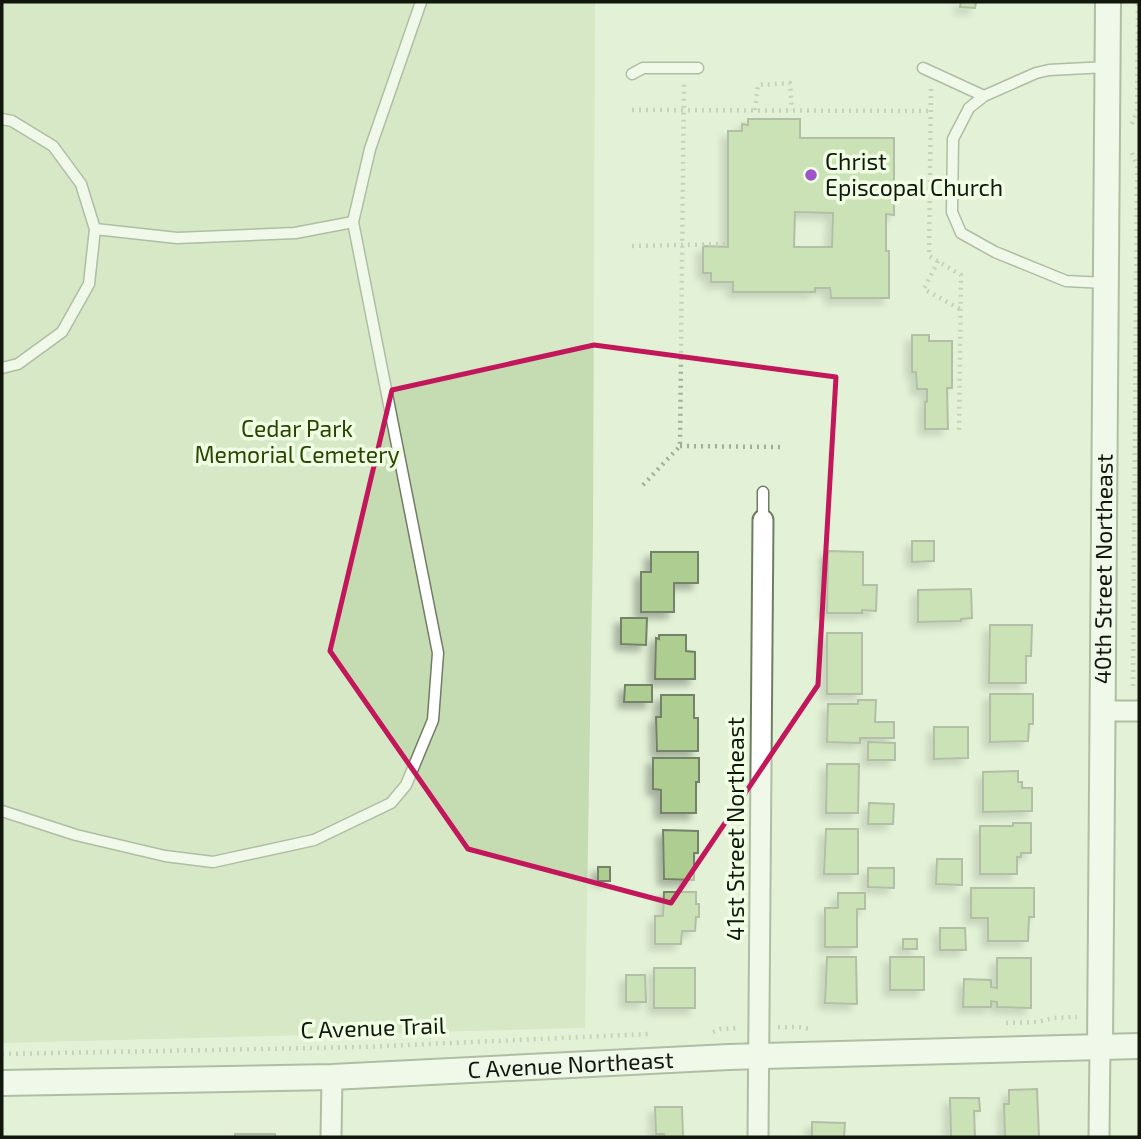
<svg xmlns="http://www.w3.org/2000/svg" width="1141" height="1139" viewBox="0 0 1141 1139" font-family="'Exo 2',sans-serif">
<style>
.green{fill:#c5dcb2}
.building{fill:#aece91;stroke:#75826a;stroke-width:2;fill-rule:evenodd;filter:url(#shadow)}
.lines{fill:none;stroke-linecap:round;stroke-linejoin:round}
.service-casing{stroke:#707d65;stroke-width:13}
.minor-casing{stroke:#707d65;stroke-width:23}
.tertiary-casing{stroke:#707d65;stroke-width:28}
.path{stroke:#a2ae99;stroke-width:4.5;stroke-dasharray:2 5;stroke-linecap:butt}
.service{stroke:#fff;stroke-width:10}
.minor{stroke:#fff;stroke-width:19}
.tertiary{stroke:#fff;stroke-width:24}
.marked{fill:none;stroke:#c2185b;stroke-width:5;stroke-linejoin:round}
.poi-dot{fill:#9d55c9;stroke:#f0ffe4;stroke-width:2.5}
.labels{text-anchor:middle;stroke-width:7;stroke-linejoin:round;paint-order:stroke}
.poi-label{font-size:23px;fill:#12170e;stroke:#f0ffe4;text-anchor:start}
.park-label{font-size:23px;fill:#2a4501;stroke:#f0ffe4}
.street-label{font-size:23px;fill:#12170e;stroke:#f0ffe4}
</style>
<defs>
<filter id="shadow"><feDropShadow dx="-6" dy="6" stdDeviation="3.5" flood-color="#0004"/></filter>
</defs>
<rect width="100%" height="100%" fill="#e3f2d7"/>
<path class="green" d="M2,2H595L593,539L585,1028L2,1043Z"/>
<path class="building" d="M961,2H976L975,8L960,7Z
M748,119H800V138H894V215L886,214V251H889V298H831L830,288H815V292H733V282H711V273H703V246L728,247V131H742V124L748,125ZM795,212L833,213L832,247H794Z
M912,335H929V341H952V388H947L948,429H925V402H927V389H917L916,372H912Z
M912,541H934V561L912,562Z
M828,551L863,552V585H877L876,611L862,610V613H827Z
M651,552H698V583H674V612H641V572H651Z
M971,589L972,618L961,619V621L918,622V590Z
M621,618H647L646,645L621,644Z
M990,625H1032L1031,656H1026V683H989Z
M827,633H862V694H827Z
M659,635H686V651L695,652V679H655L656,638L659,639Z
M625,685H652V702H624Z
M990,694H1033V724H1029L1028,741L990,742Z
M661,695H694V718H698V751H657L656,717H661Z
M858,700H876L875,722H894V738H860V743L827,742L828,704H858Z
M934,727H968V758L934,759Z
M868,742L895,743V760H868Z
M653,758H699V782H696V813H661V790L653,789Z
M827,764H859L858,813H826Z
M1018,771V782H1022V788H1032V811L983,812V772Z
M869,803L894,804L893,824H868Z
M1013,823H1031V853H1021V857H1017V874H980V826H1013Z
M826,829H858V874H824Z
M663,830L698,831V853H694V880L664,879Z
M937,859H962V885L936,884Z
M598,867H610V881H598Z
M868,868H894V888L868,887Z
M971,888H1034V917H1029L1028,941H988V918H971Z
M664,892H696V904H699V917H696L695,931H682L681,944H655V916H663Z
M838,893H865V909H857V947H825V908H838Z
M940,928H965L966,950H940Z
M903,939H917V949H903Z
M827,957H856L857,1004L825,1003Z
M890,957H924V990H890Z
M997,958H1031V1008L997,1007V1002L991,1001V1007H963L964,979L991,980V987L997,988Z
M654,968H695V1008H654Z
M626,975H645L646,1002H626Z
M1037,1089L1039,1137H1005L1004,1104H1009V1090Z
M950,1098H979L980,1111H974L975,1137H951Z
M655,1107H682L683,1137H665L664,1134H656Z
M812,1122L845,1123L844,1137H812Z
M235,1134H275V1137H235Z"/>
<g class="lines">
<defs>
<path id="service" d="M923,68L984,96
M632,74L643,68H698
M2,119L12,121L53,146L81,184L95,229L89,284L62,332L18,364L2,368
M95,229L177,238L295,233L353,222
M1105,283L1066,281L995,252L961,233L952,212L953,139L969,108L984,96L1036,73L1049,70L1107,67
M763,492V520
M2,811L76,835L165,856L213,862L314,840L391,803L406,785L433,720L438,653L353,222L370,149L421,2"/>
<path id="minor" d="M1102,711H1139
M331,1137L332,1077
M758,1137L763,520
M1099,1137L1100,1047"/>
<g id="tertiary">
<path id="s1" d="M1100,1047L1108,2"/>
<path id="s2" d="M2,1083L332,1077L729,1057L1139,1046"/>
</g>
</defs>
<use href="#service" class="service-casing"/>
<use href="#minor" class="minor-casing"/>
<use href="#tertiary" class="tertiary-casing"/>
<path class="path" d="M931,89L929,256L961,275L959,432
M632,110L930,111
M755,110L758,85L790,83L792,110
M1132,124L1137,110L1138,2
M1132,153L1137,166L1133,690
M632,246L727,244
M938,261L924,289L960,309
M680,446L780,447
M643,485L680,446L684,82
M1006,1023L1038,1022L1053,1018L1077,1017
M778,1027H797L811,1029
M713,1032L720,1029L738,1028
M2,1054L363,1047L648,1034"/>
<use href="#service" class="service"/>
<use href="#minor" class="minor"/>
<use href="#tertiary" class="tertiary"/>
</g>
<path d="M0 0H1141V1139H0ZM594,345L836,377L818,685L671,903L468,849L330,651L392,390Z" fill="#e3f2d7" fill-opacity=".55" fill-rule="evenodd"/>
<path class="marked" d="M594,345L836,377L818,685L671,903L468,849L330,651L392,390Z"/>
<circle class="poi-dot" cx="811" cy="175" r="7"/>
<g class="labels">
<g class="poi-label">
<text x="825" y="170">Christ<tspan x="825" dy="26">Episcopal Church</tspan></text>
</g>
<g class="park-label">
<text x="297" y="437">Cedar Park<tspan x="297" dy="26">Memorial Cemetery</tspan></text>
</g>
<g class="street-label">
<text dy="8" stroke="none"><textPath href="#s1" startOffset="478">40th Street Northeast</textPath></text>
<text transform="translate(736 829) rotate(-90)" y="8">41st Street Northeast</text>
<text transform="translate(373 1028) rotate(-2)" y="8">C Avenue Trail</text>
<text dy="8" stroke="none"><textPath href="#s2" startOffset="569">C Avenue Northeast</textPath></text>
</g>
</g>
<rect width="1141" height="1139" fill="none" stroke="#12170e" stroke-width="7"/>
</svg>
